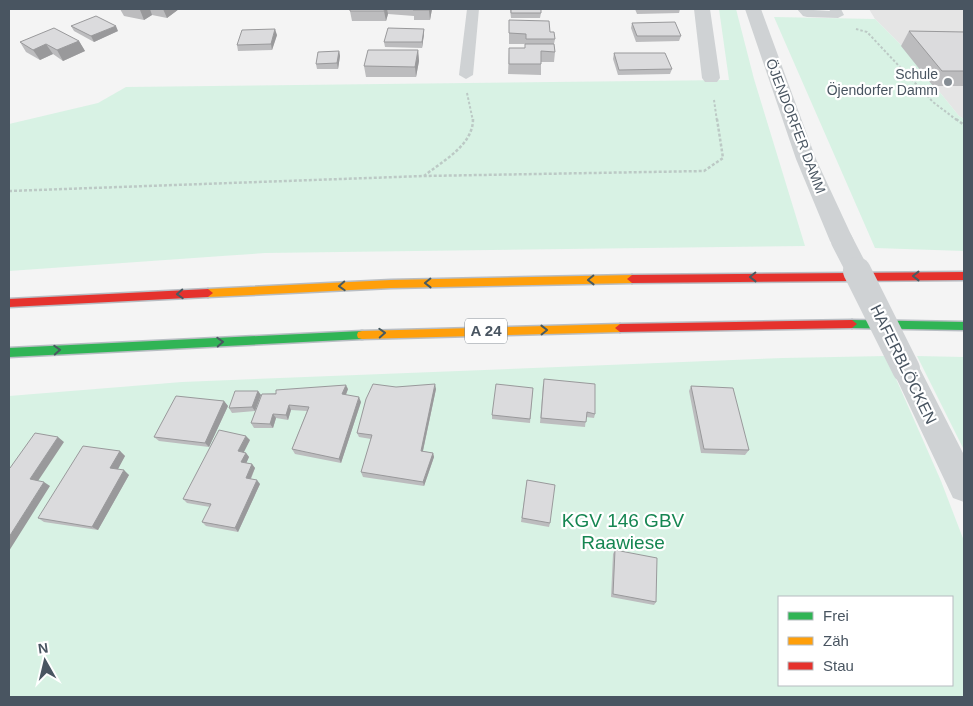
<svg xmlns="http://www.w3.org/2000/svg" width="973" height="706" viewBox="0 0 973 706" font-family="Helvetica,sans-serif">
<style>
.education{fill:#e5e5e5}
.green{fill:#d8f2e4;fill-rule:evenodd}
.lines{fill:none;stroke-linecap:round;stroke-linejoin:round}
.fast-casing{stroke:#b8bdc3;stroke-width:3}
.slow-casing{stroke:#b8bdc3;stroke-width:3}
.jam-casing{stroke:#b8bdc3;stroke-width:3}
.path-far1{stroke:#bcc9c5;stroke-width:2;stroke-dasharray:2.5 2;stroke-linecap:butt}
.path{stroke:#bcc9c5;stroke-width:2.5;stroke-dasharray:3 2;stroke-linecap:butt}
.lane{fill:#cfd2d4;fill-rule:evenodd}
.street{fill:#cfd2d4;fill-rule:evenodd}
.fast{fill:#30b455;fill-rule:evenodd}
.slow{fill:#ff9f0a;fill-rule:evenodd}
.jam{fill:#e5322d;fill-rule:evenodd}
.street-bridge-far1{stroke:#cfd2d4;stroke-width:22}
.street-bridge{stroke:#cfd2d4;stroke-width:28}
.wall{fill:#bcbcbe}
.shaded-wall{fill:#99999b}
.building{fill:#dbdbdd;stroke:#99999b}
.oneway{stroke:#485a60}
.poi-dot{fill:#858d94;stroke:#fff;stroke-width:2}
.labels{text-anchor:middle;stroke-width:4.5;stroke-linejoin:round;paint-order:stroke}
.far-poi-label{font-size:14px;fill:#495561;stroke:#fff;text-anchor:end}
.far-street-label{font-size:14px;fill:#495561;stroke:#fff}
.shield{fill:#fff;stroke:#808890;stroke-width:1}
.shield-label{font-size:15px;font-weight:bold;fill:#495561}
.street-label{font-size:16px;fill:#495561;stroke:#fff}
.near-park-label{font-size:19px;fill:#168652;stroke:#fff}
</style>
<rect width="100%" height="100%" fill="#f4f4f4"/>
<path class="education" d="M869,9H964V119L959,116L904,48L875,19Z"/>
<path class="green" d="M719,9H736L754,79L805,246L265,253L9,271V124L98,103L126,87L729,80Z
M774,17L875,19L904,48L959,116L964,119V251L875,248Z
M886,356L941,481L964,541V697H9V396L182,382L783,358ZM779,597H952V685H779Z
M917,356L964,357V450Z"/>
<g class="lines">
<defs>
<path id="fast" d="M852,320L964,322V330L852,328L847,324Z
M362,331L366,332L367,335L366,338L362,339L9,357V348Z"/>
<path id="slow" d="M632,275L637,279L632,283L391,288L208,297L203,293L208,289L391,280Z
M620,324L625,328L620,332L362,339L358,338L357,335L358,332L362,331Z"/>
<path id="jam" d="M964,272V280L632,283L627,279L632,275Z
M208,289L213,293L208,297L9,307V299Z
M852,320L857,324L852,328L620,332L615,328L620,324Z"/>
</defs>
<use href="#fast" class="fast-casing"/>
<use href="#slow" class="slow-casing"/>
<use href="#jam" class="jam-casing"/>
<path class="path-far1" d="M856,29L867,32L933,102L958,121
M467,93L473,121
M714,100L717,121"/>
<path class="path" d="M956,119L964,125
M424,176C442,161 473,146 473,119
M9,191L424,176L704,171L723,158L717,119"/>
<path class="lane" d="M467,9H479L473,75L466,79L459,75Z
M797,9L830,11L829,9H841L844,15L838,18L807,17L803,16Z"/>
<path class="street" d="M694,9H710L720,78L717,82H705L702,78Z
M745,9H761L816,159L854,241L850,247L842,249L834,247L830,241L796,159Z
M906,357L916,361L964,455V502L953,498L892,369L896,361Z"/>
<use href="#fast" class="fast"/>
<use href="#slow" class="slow"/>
<use href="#jam" class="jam"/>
<path class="street-bridge-far1" d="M842,241L858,272"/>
<path class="street-bridge" d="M857,271L906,369"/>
</g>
<path class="wall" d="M120,9H179L167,18L152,15L144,20L124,16Z
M350,9H432L430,20H414V16L388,14L386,21H352L350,11Z
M510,9L541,13L540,18H511Z
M635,9H680L679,13L637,14Z
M509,20L550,32L555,39L554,44L555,52L554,62H541V75L508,74L509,48H525V44H509Z
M632,23L681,36L679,41L636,42L631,28Z
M71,26L118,31L94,42L74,31Z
M424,29V34L422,48L385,47L384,42Z
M909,31L964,32V86H933L901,46Z
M277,35L272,50L238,51L237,45Z
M79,41L85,51L63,61L53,54L40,60L26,52L20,42Z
M418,50L419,61L416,77H366L364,66Z
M339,51L340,56L338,69H317L316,64Z
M614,53L672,69L670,74L618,75L613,59Z
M543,384L595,414L594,418L586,417L585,427L540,423Z
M691,386L749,450L745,455L701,453L689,391Z
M396,387L436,389L423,451L433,453L434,457L424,486L363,477L361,472L371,439L359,437L357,433Z
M533,388L530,423L492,419V415Z
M348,389L346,395L361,402L341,463L295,454L292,449L307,411L291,410L288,420L276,418L273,428H254L251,423L262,394Z
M258,391L261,395L255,411L232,413L229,408Z
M224,401L228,406L209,447L159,441L154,437Z
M250,440L243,452L246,453L249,457L246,463L252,464L255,468L251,479L260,484L238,532L206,526L202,522L210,507L187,503L183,499Z
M120,451L125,456L117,469L129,475L98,530L44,522L38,518Z
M527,480L550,523L549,527L521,522Z
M615,550L656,602L654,605L611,597L613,554Z"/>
<path class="shaded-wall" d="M142,9H150L152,15L144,20L140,10Z
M163,9H179L167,18Z
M385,9H387L388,14L386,21L384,11Z
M429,9H432L430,20L429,10Z
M116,26L118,31L94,42L91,36Z
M275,29L277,35L272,50L271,44Z
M424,29V34L422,48V42Z
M79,41L85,51L63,61L57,50Z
M46,44L53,54L40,60L33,50Z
M418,50L419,61L416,77L415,67Z
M339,51L340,56L338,69L337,63Z
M435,384L436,389L422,455L421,451Z
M346,385L348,389L344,399L342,394Z
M258,391L261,395L255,411L252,407Z
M359,397L361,402L341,463L339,459Z
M224,401L228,406L209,447L205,443Z
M289,405L291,410L288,420L286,415Z
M273,414L276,418L273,428L270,424Z
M246,436L250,440L242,456L238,451Z
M58,437L64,442L36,484L30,479Z
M120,451L125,456L116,473L110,468Z
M246,453L249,457L245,466L241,462Z
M433,453L434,457L424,486L423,482Z
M252,464L255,468L249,482L246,478Z
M124,470L129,475L98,530L92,527Z
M257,480L260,484L238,532L235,528Z
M44,482L50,486L9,551V537Z"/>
<path class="building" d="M350,9H385L384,11H350Z
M413,9H429V10H413Z
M511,9H541V13H511Z
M96,16L116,26L91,36L71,26Z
M509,20L549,21L550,32H554L555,39H526V34L509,33Z
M675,22L681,36H637L632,23Z
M54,28L79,41L57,50L46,44L33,50L20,42Z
M388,28L424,29L422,42H384Z
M275,29L271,44L237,45L242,30Z
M909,31L964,32V71H942Z
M525,44H554L555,52L541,51V64H509V48H525Z
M368,50H418L415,67L364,66Z
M339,51L337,63L316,64L318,52Z
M614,53H665L672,69L619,70Z
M544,379L595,384V414L587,412L586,422L541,418Z
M373,384L396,387L435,384L421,451L433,453L423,482L361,472L372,435L357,433L366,399Z
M496,384L533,388L530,419L492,415Z
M346,385L342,394L359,397L339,459L292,449L309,407L289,405L286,415L273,414L270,424L251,423L262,394H276V390Z
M691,386L733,388L749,450L704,449Z
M235,391H258L252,407L229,408Z
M176,396L224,401L205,443L154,437Z
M219,430L246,436L238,451L246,453L241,462L252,464L246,478L257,480L235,528L202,522L211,504L183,499Z
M35,433L58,437L30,479L44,482L9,537V468H10Z
M83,446L120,451L110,468L124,470L92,527L38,518Z
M527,480L555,485L550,523L522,518Z
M615,550L657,558L656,602L613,594Z"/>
<defs><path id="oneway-chevron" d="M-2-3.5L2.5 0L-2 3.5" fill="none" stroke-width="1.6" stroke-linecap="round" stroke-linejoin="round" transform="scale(1.25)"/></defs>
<g class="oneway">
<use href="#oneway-chevron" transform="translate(916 276) rotate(-180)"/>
<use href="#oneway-chevron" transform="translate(753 277) rotate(179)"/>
<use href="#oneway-chevron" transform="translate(591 280) rotate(179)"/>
<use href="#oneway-chevron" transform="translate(428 283) rotate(179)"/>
<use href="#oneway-chevron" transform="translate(342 286) rotate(177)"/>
<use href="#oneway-chevron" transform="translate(180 294) rotate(177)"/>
<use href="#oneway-chevron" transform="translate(544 330) rotate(-1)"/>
<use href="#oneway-chevron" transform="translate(382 333) rotate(-3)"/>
<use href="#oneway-chevron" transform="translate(220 342) rotate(-3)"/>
<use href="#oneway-chevron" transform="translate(57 350) rotate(-3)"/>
</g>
<circle class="poi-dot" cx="948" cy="82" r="5"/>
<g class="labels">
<g class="far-poi-label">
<text x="938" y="79">Schule<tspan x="938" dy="16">Öjendorfer Damm</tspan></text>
</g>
<g class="far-street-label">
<text transform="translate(796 126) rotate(69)" y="5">ÖJENDORFER DAMM</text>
</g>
<rect class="shield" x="465" y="318.5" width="42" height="25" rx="4"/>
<g class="shield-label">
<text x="486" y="336">A 24</text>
</g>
<g class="street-label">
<text transform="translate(904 364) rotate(64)" y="6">HAFERBLÖCKEN</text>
</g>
<g class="near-park-label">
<text x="623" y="527">KGV 146 GBV<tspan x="623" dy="22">Raawiese</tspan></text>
</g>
</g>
<rect width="973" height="706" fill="none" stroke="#495561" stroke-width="20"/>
<rect x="778" y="596" width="175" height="90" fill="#ffffff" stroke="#b6bbc0"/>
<rect x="788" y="612" width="25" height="8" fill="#30b455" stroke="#b6bbc0"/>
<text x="823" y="621" font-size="15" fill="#495561">Frei</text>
<rect x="788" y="637" width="25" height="8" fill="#ff9f0a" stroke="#b6bbc0"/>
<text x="823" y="646" font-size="15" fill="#495561">Zäh</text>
<rect x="788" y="662" width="25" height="8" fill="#e5322d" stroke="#b6bbc0"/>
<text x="823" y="671" font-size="15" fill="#495561">Stau</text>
<g transform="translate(45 661) rotate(352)" stroke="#ffffff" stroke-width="4" paint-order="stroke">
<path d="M0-4L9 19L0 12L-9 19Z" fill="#495561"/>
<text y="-8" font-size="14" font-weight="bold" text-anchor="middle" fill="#495561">N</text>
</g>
</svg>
